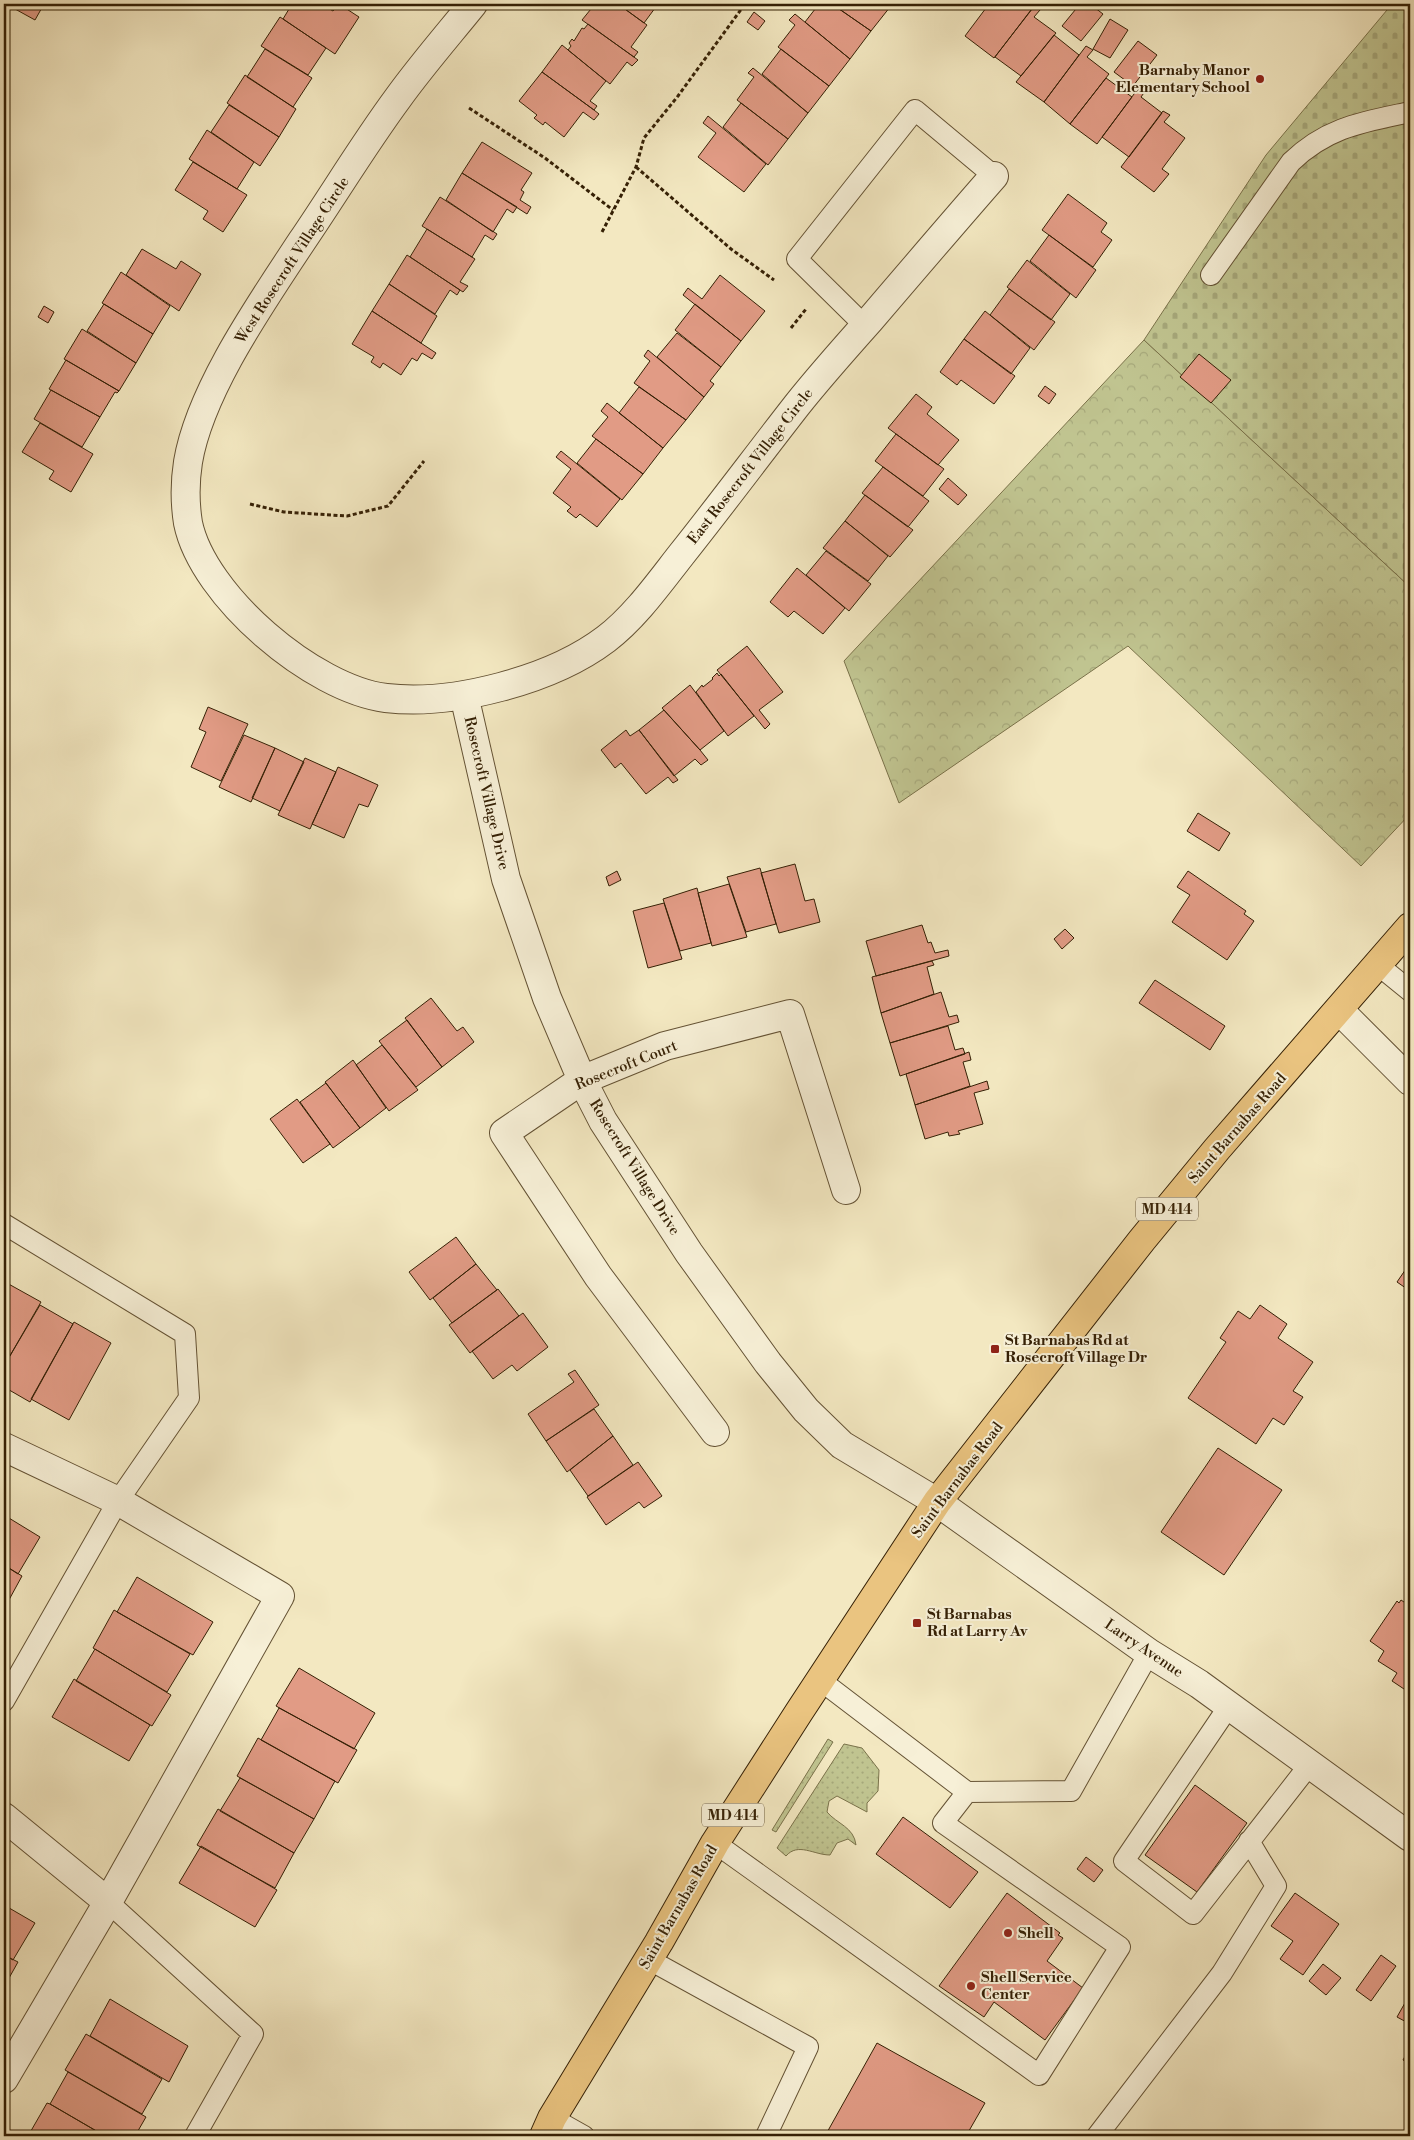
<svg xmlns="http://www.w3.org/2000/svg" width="1414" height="2140" viewBox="0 0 1414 2140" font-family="'Libre Bodoni',serif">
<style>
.grass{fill:url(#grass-dots);stroke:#7a724a}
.forest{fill:url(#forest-crowns);stroke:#7a724a}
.cemetery{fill:url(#cemetery-stones);stroke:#7a724a}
.building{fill:#e19b85;stroke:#352005}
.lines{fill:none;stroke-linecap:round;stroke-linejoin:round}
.service-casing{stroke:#645234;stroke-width:22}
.minor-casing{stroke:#645234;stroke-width:30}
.primary-casing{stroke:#352005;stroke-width:30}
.path{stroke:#352005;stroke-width:3;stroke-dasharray:4 2.5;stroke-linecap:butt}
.service{stroke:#f7f0d7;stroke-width:20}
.minor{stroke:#f7f0d7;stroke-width:28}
.primary{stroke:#eac480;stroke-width:28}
.poi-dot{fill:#8f2418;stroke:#f7f0d7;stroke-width:2}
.labels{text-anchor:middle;stroke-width:4;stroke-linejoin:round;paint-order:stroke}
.shield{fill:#f7f0d7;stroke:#6f5e44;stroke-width:1}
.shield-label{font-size:14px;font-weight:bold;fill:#352005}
.poi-label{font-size:15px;font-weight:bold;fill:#352005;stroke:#f7f0d7;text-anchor:start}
.street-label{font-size:15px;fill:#352005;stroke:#f7f0d7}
</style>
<defs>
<pattern id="grass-dots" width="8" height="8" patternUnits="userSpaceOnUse" patternTransform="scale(1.25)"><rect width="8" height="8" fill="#c0c490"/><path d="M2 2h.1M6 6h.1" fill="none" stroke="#a6a87b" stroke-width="1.8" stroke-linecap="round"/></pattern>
<pattern id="forest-crowns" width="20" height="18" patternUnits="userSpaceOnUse" patternTransform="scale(1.25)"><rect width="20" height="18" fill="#c0c490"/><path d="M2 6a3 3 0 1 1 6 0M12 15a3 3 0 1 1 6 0" fill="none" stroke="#a6a87b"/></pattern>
<pattern id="cemetery-stones" width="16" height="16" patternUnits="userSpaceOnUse" patternTransform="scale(1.25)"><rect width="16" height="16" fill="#c0c490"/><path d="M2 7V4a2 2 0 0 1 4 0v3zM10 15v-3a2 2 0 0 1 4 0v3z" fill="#a6a87b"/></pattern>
</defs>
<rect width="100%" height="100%" fill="#f3e8c1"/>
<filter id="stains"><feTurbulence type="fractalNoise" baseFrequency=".004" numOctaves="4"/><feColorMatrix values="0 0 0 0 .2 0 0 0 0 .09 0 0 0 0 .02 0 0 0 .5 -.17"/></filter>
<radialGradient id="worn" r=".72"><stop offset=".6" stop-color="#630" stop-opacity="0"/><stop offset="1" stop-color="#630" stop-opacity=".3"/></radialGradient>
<path class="grass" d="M828,1739L833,1742L776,1832L772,1830Z
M844,1744L862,1748L879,1770L878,1791L867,1803V1812L837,1796L829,1801L827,1812C837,1824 854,1827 856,1845L848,1839L837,1843L830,1855C814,1855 798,1842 786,1856L777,1848Z"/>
<path class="forest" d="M1144,340L1410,587V814L1361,866L1128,646L899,803L844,661Z"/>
<path class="cemetery" d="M1392,4H1410V587L1144,340L1266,155Z"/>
<path class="building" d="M6,4H44L35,20Z
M292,4H321L333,11L339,4L359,17L335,54L283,19Z
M595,4H618L647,25L631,47L638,52L634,57L582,20Z
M618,4H658L644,23Z
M819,4H832L871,31L850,59L805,22Z
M832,4H886L890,7L871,31Z
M989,4H1020L1024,7L1027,4H1036L994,58L965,36Z
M1080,4H1090L1103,14L1081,41L1062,26Z
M1034,6L1040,10L1034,17L1056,33L1021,76L995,57Z
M754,12L765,21L758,30L747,22Z
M795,14L850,59L829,86L778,47L795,25L789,20Z
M280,17L326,48L308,75L261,46Z
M1110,19L1128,30L1110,58L1093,49Z
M588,24L638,60L632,66L627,62L610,84L568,50L571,46L569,43L572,39L574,41L582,28L584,29Z
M1054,35L1079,55L1044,102L1016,82Z
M1138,41L1157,55L1133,86L1114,72Z
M562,45L606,81L590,101L597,106L594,110L542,72Z
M1086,46L1093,50L1087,57L1109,74L1070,124L1044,102Z
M265,49L312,78L293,107L247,77Z
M781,49L829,86L808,113L762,74Z
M753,68L808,113L788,139L737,100L754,77L748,73Z
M542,72L594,110L599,114L594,120L583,112L564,137L545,122L543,125L534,118L537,115L519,101Z
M245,75L296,109L279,137L227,103Z
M1106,78L1132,97L1097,144L1070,124Z
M1140,86L1146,90L1141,97L1162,113L1129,157L1102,137Z
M741,103L788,139L768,165L723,127Z
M229,105L279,137L260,166L211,132Z
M1163,111L1170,115L1164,122L1185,138L1162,169L1169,174L1154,192L1121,167Z
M708,116L766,164L744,192L698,157L716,133L703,123Z
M207,130L254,162L237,189L189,159Z
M482,142L532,173L521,190L524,192L520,200L531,207L527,214L462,173Z
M193,162L247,195L223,232L203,219L208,211L175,190Z
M462,173L517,207L513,213L507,209L493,232L446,200Z
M1068,194L1107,223L1101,232L1112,240L1093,267L1042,230Z
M440,197L497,234L493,240L485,235L472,257L422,226Z
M427,229L475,259L460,282L468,286L463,292L410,257Z
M1049,235L1096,270L1076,298L1030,261Z
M142,249L176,269L181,261L201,274L179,311L126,275Z
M407,255L460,290L457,295L450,290L435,314L389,284Z
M1027,260L1070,294L1051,320L1007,287Z
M121,272L170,306L153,334L102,303Z
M720,275L765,311L741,341L683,295L688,288L702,299Z
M389,284L437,316L421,343L372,311Z
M1009,289L1055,322L1034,350L990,315Z
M104,304L153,334L136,363L87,331Z
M695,304L741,341L721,367L675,330Z
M44,306L54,312L48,323L38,317Z
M372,311L436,353L432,359L422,353L417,361L412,358L401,375L383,363L380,368L371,362L374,357L352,344Z
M985,311L1030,348L1011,374L964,339Z
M82,329L136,363L119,391L64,359Z
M677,333L721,367L710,381L714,384L704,397L657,357Z
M964,339L1015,376L994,404L961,380L957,385L940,372Z
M648,350L704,397L686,420L634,383L650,361L644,356Z
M1199,354L1231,380L1211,403L1180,377Z
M66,360L119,391L117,393L115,392L100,417L49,389Z
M1045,386L1056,394L1049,404L1038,396Z
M639,387L686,420L663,448L619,413Z
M51,390L100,417L82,447L34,419Z
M916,394L932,407L927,414L959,440L938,465L888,428Z
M607,403L663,448L643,474L592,436L608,417L601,411Z
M40,423L93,454L71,492L49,479L54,471L22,452Z
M896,434L944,469L923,496L875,461Z
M596,439L643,474L622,500L577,463Z
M561,451L620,499L597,527L580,514L576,518L567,511L571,507L553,493L571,469L556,457Z
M883,467L929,501L908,527L862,493Z
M948,478L967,495L958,505L939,489Z
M865,495L913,530L890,557L845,521Z
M845,521L888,556L868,581L823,548Z
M826,551L871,584L849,611L806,575Z
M797,568L845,608L823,634L794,611L788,617L770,602Z
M747,646L783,692L759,710L770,724L765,729L717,670Z
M717,673L719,676L721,674L754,716L728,736L696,692L702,685L703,687L713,679L712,678Z
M690,685L724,731L700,750L662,708Z
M208,707L248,724L221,781L191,767L206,732L199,729Z
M664,710L700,750L708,760L701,765L695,759L674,776L639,730Z
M626,730L630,736L639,730L678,780L673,783L668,777L646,794L621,763L615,768L601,750Z
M244,735L275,748L251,802L219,787Z
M275,748L304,762L280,811L252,798Z
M305,758L336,772L310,829L278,815Z
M338,767L378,785L368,807L359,804L344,838L312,824Z
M1198,813L1230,833L1219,851L1187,831Z
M795,864L805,901L814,899L820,922L779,933L761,873Z
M760,868L776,924L746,932L727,877Z
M617,871L621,880L609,886L606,877Z
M1188,871L1246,911L1244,914L1254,921L1227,960L1172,922L1190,895L1177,887Z
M729,884L747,937L712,946L698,893Z
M697,888L711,943L680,951L663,899Z
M664,903L682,959L648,968L633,911Z
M922,925L928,943L931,942L935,953L948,950L949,956L876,976L866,941Z
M1065,929L1074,938L1062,949L1054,939Z
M932,961L934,965L927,967L934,994L881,1013L872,977Z
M1155,980L1225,1026L1210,1050L1139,1003Z
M941,992L949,1017L957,1015L959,1022L890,1043L881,1013Z
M431,998L457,1031L463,1027L474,1042L442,1067L405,1018Z
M407,1020L442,1067L416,1087L379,1041Z
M948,1026L955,1050L963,1048L965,1054L900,1076L890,1043Z
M382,1045L418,1090L389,1111L356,1065Z
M969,1052L971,1060L963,1062L970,1086L915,1105L906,1074Z
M353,1060L386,1108L360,1128L325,1082Z
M987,1081L989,1089L974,1093L983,1124L958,1131L960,1134L949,1136L948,1132L925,1139L915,1105Z
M326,1083L360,1128L333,1148L300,1102Z
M297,1099L330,1144L303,1163L270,1119Z
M456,1237L476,1264L430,1300L409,1272Z
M1410,1263V1291L1397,1282Z
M476,1264L497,1290L452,1323L433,1298Z
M5,1282L41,1302L4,1366V1285Z
M498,1289L519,1316L470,1353L449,1325Z
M40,1305L73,1324L30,1402L4,1387V1366Z
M1260,1305L1287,1324L1278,1338L1313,1362L1293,1391L1303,1397L1284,1425L1273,1418L1256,1444L1188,1398L1226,1342L1220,1338L1238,1311L1250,1319Z
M523,1313L548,1347L517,1371L512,1365L493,1379L472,1351Z
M74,1322L111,1343L69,1420L31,1399Z
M575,1370L599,1405L546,1441L528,1414L574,1382L568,1374Z
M594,1409L613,1436L567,1472L546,1441Z
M613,1436L633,1465L588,1496L570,1470Z
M1218,1448L1282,1490L1224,1575L1161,1532Z
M638,1462L662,1496L644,1508L639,1502L606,1525L587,1497Z
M4,1515L40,1537L18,1574L4,1565Z
M4,1565L22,1576L4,1609Z
M137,1577L213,1622L193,1655L117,1612Z
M1401,1600L1410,1606V1693L1392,1681L1397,1673L1378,1661L1384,1651L1370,1641L1397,1601L1399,1603Z
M114,1610L190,1654L167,1692L93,1648Z
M95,1649L171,1695L152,1726L76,1681Z
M299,1668L375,1713L354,1749L276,1706Z
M74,1679L150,1725L129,1761L52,1717Z
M279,1708L357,1750L338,1783L261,1740Z
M258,1738L335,1781L314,1819L237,1776Z
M240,1778L314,1819L294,1853L220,1811Z
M1195,1785L1247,1823L1197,1892L1145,1855Z
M218,1809L294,1853L275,1888L197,1845Z
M903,1817L978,1872L950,1908L876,1854Z
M201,1846L277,1890L255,1927L179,1883Z
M1086,1857L1103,1870L1094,1882L1077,1869Z
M1007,1893L1060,1933L1058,1935L1063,1938L1047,1961L1083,1988L1045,2040L994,2002L984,2017L939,1986Z
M1295,1893L1339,1924L1303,1975L1280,1959L1293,1941L1271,1926Z
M4,1905L35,1923L13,1960L4,1955Z
M4,1955L18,1962L4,1987Z
M1381,1955L1396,1966L1371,2001L1356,1990Z
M1323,1964L1341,1978L1326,1995L1309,1981Z
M1410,1994V2024L1397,2017Z
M110,1999L188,2046L169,2082L90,2036Z
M86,2034L162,2079L142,2114L65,2070Z
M877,2043L985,2103L966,2136H825Z
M1410,2047V2064L1403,2060Z
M68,2072L146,2117L135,2136H105L50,2104Z
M47,2103L50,2104L105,2136H28Z"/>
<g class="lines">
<defs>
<path id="service" d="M1211,275L1291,162C1327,127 1363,122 1410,112
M865,326L797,259L915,110L994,176
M1378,965L1410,991
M4,1224L185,1334L189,1398L118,1501L4,1701
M820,1680L967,1792L1071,1791L1149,1653
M1229,1706L1124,1861L1193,1914L1310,1764
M715,1843L1039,2075L1120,1947L943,1823L967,1792
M108,1902L253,2034L195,2136
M648,1959L808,2047L766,2136
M552,2118L584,2136
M1097,2136L1222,1973L1276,1886L1249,1841"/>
<path id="minor" d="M473,4C448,35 421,66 398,98C364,144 334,194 302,241C262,302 200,390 188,462C185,481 185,504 188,523C203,596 313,689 386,698C453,706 552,680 606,639C635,617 659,583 681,555C720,506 758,455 797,405C820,376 845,348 870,320C911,272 952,224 994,176
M464,695L506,879L547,998L582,1080L603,1121L689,1253L768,1363L806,1410L842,1445L937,1502L1149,1653L1199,1684L1410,1837
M1339,1010L1410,1081
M715,1432L598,1276L504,1133L582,1080L665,1046L790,1014L846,1190
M4,1447L118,1501L280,1596L108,1902L4,2079
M4,1817L108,1902"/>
<path id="primary" d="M544,2136L552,2118L659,1942L715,1843L799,1712L937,1502L1142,1240L1217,1149L1410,927"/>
</defs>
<use href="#service" class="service-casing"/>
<use href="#minor" class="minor-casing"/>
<use href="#primary" class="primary-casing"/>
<path class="path" d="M469,108L545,158L613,210
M636,167L731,249L774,280
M602,232L636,167L644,138L678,96L745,4
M791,328L806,309
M250,504L284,512L347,516L388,506L424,461"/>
<use href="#service" class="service"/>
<use href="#minor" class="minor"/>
<use href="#primary" class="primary"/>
</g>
<g class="poi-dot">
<circle cx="1260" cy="79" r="5"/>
<rect x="990" y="1344" width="10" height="10" rx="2.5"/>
<rect x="912" y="1618" width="10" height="10" rx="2.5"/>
<circle cx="1008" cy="1933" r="5"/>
<circle cx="971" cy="1986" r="5"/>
</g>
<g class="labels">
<g class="shield">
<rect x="1136" y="1197.5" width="62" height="23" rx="4"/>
<rect x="702" y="1803.5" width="62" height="23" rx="4"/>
</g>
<g class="shield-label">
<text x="1167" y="1214">MD 414</text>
<text x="733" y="1820">MD 414</text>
</g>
<g class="poi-label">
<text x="1250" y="75" text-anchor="end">Barnaby Manor<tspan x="1250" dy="17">Elementary School</tspan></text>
<text x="1005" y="1345">St Barnabas Rd at<tspan x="1005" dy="17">Rosecroft Village Dr</tspan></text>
<text x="927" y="1619">St Barnabas<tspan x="927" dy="17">Rd at Larry Av</tspan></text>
<text x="1018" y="1938">Shell</text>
<text x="981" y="1982">Shell Service<tspan x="981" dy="17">Center</tspan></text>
</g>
<g class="street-label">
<text transform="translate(292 260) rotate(-57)" y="5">West Rosecroft Village Circle</text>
<text transform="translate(750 466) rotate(-52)" y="5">East Rosecroft Village Circle</text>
<text transform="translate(487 793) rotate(77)" y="5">Rosecroft Village Drive</text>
<text transform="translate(626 1065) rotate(-22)" y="5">Rosecroft Court</text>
<text transform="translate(1237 1128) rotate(-49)" y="5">Saint Barnabas Road</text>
<text transform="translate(635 1167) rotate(58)" y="5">Rosecroft Village Drive</text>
<text transform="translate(957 1480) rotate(-53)" y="5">Saint Barnabas Road</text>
<text transform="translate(1144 1648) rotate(34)" y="5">Larry Avenue</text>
<text transform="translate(678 1907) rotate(-60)" y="5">Saint Barnabas Road</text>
</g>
</g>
<rect width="1414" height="2140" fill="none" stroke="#f3e8c1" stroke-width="20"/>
<rect x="5" y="5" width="1404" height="2130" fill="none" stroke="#352005" stroke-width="2.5"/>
<rect x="10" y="10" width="1394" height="2120" fill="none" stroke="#352005"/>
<rect width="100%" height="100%" filter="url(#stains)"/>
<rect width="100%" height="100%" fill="url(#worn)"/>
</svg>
